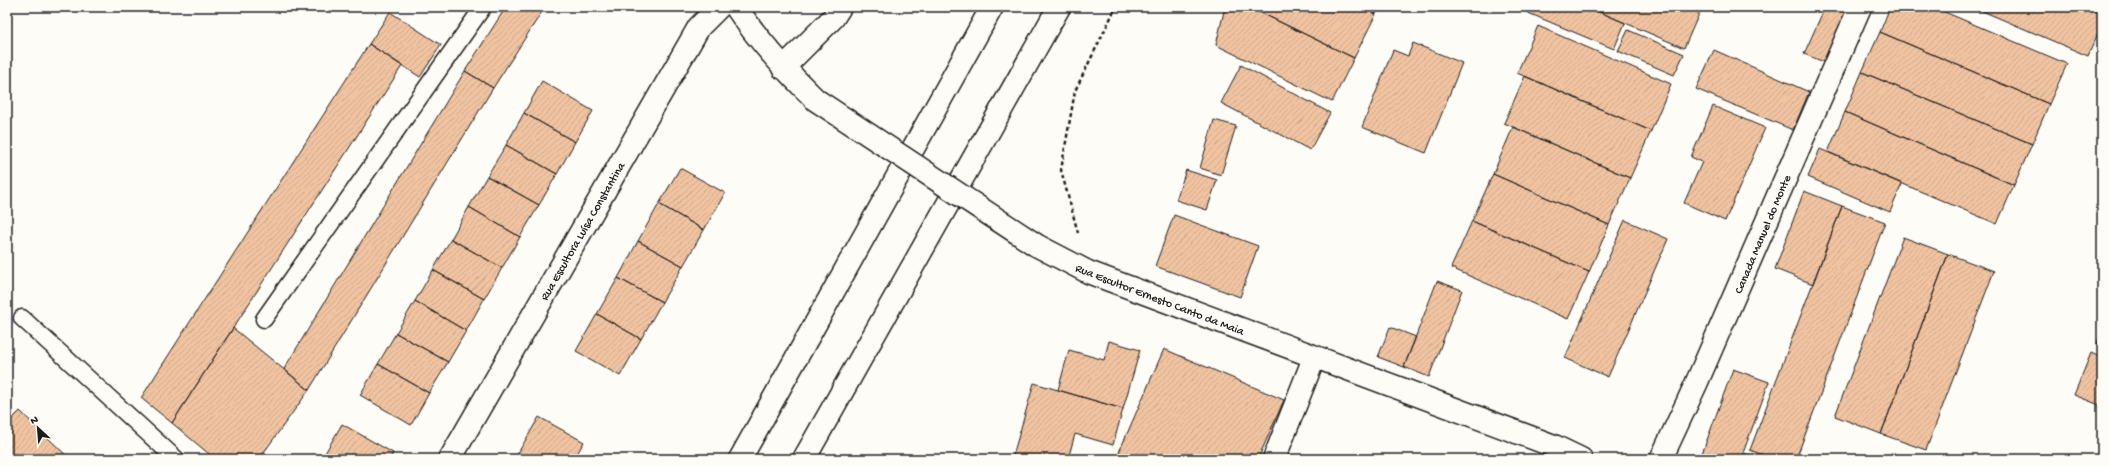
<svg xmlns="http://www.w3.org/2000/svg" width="2109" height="466" viewBox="0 0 2109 466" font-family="'Gochi Hand',sans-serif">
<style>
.building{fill:url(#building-hatch);stroke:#1c1c1c}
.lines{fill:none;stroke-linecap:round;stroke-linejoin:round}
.service-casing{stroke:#1c1c1c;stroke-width:19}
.minor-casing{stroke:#1c1c1c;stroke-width:25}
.trunk-casing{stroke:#1c1c1c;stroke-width:25}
.path{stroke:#1c1c1c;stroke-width:2.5;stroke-dasharray:4 3;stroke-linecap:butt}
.service{stroke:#fdfcf7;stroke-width:16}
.minor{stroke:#fdfcf7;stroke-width:22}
.trunk{stroke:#fdfcf7;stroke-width:22}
.minor-bridge-casing{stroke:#1c1c1c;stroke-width:25;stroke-linecap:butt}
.minor-bridge{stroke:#fdfcf7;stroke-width:22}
.labels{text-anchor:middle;stroke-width:4;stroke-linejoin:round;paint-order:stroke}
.street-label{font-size:12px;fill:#1c1c1c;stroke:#fdfcf7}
</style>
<defs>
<pattern id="building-hatch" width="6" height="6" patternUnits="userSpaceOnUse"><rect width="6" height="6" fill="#f1c4a1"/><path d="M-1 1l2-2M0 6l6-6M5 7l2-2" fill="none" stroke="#cea88a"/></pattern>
</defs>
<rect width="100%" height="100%" fill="#fdfcf7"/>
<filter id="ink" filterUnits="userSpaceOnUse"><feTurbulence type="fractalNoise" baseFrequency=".025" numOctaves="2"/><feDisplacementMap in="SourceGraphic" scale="8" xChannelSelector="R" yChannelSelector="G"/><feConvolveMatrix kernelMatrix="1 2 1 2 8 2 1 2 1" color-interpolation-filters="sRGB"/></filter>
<g filter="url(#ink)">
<path class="building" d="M506,7H545L493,88L465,71Z
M1225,7H1249L1354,58L1332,102L1216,45Z
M1249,7H1361L1376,14L1354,58Z
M1361,7H1379L1376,14Z
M1514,7H1588L1625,23L1614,49Z
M1588,7H1702L1684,48Z
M1825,7H1849L1824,62L1804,54Z
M1890,7H1933L2067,64L2049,104L1880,32Z
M1973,7H2088L2102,13V24L2088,56Z
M2088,7H2102V13Z
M390,12L441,45L420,77L369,44Z
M1538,26L1671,84L1651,131L1517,73Z
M1628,30L1684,54L1674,75L1618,51Z
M1880,32L2049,104L2032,144L1862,72Z
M1413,43L1462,63L1426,153L1362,127L1393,50L1408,56Z
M369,44L402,66L172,423L141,398Z
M1714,50L1809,92L1793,130L1696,89Z
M1241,65L1330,113L1310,150L1221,103Z
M465,71L493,88L309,390L284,369Z
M1862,72L2032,144L2014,185L1845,112Z
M1525,76L1651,131L1630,178L1504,123Z
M542,81L593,111L575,142L524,113Z
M1713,106L1765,128L1725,221L1684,203L1702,162L1691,157Z
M2102,107V117L2098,115Z
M1845,112L2014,185L1997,224L1828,152Z
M524,113L575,142L557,174L506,145Z
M1214,120L1236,126L1221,175L1200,168Z
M1513,127L1630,178L1609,225L1493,174Z
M506,145L557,174L539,205L487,176Z
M1820,149L1902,184L1890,212L1808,177Z
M680,168L725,193L704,230L659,204Z
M1186,170L1217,180L1207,210L1176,200Z
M1493,174L1609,225L1589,272L1472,221Z
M487,176L539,205L520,237L469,207Z
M1804,191L1842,206L1813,284L1775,269Z
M659,204L704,230L683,266L638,241Z
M1842,206L1885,222L1796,459H1774L1750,450Z
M469,207L520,237L502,268L451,239Z
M1174,215L1258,246L1240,297L1155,266Z
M1625,220L1668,239L1608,377L1565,358Z
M1472,221L1589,272L1568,319L1451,268Z
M1903,237L1948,254L1881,434L1835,416Z
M451,239L502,268L484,299L433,270Z
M638,241L683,266L662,302L618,278Z
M1948,254L1994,271L1926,450L1881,434Z
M433,270L484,299L466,331L415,301Z
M618,278L662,302L641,339L597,314Z
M1437,281L1462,290L1429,377L1404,367Z
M415,301L466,331L448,362L396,333Z
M597,314L641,339L620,376L576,351Z
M1390,327L1416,337L1404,367L1378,357Z
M233,328L309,390L259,459H215L172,423Z
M2102,330V345L2097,344Z
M396,333L448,362L429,393L378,364Z
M1109,341L1140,350L1123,409L1058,390L1069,350L1104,360Z
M1164,349L1284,400L1258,459H1116Z
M2091,353L2102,358V406L2074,395Z
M378,364L429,393L411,425L360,395Z
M1733,369L1769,382L1743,453L1746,454L1744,459H1700Z
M1034,383L1123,409L1113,445L1075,434L1068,459H1012Z
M20,411L70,459H7V424Z
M539,417L584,442L574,459H529L518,453Z
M342,424L393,453L390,459H330L324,455Z
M518,453L529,459H515Z
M1746,454L1760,459H1744Z"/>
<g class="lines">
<defs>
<path id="service" d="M22,318L176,459
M264,319L483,7"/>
<path id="minor" d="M736,7C759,42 786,71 816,100
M783,68L833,18L840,7
M1036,245L1088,272L1554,446L1581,459
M450,459L699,27L719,7
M1274,459L1314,358
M1661,459L1696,384L1860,7"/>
<path id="trunk" d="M740,459L992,7
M804,459L1059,7"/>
</defs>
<use href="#service" class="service-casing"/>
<use href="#minor" class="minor-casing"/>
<use href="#trunk" class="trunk-casing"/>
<path class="path" d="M1078,233L1061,170L1075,91L1116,7"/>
<use href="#service" class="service"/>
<use href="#minor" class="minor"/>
<use href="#trunk" class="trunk"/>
<defs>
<path id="minor-bridge" d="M816,100L1036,245"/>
</defs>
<use href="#minor-bridge" class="minor-bridge-casing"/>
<use href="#minor-bridge" class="minor-bridge"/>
</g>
</g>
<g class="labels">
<g class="street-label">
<text transform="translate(582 231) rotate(-60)" y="4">Rua Escultora Luísa Constantina</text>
<text transform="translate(1762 234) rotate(-67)" y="4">Canada Manuel do Monte</text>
<text transform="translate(1160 299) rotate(21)" y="4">Rua Escultor Ernesto Canto da Maia</text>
</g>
</g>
<rect width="2109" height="466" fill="none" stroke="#fdfcf7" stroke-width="24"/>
<rect x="12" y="12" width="2085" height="442" fill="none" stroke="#1c1c1c" stroke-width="1.5" filter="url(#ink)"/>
<g transform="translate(38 428) rotate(334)" stroke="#fdfcf7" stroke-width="3" paint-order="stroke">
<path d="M0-3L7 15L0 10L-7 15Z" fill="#1c1c1c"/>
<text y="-6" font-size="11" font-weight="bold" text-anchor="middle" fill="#1c1c1c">N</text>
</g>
</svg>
